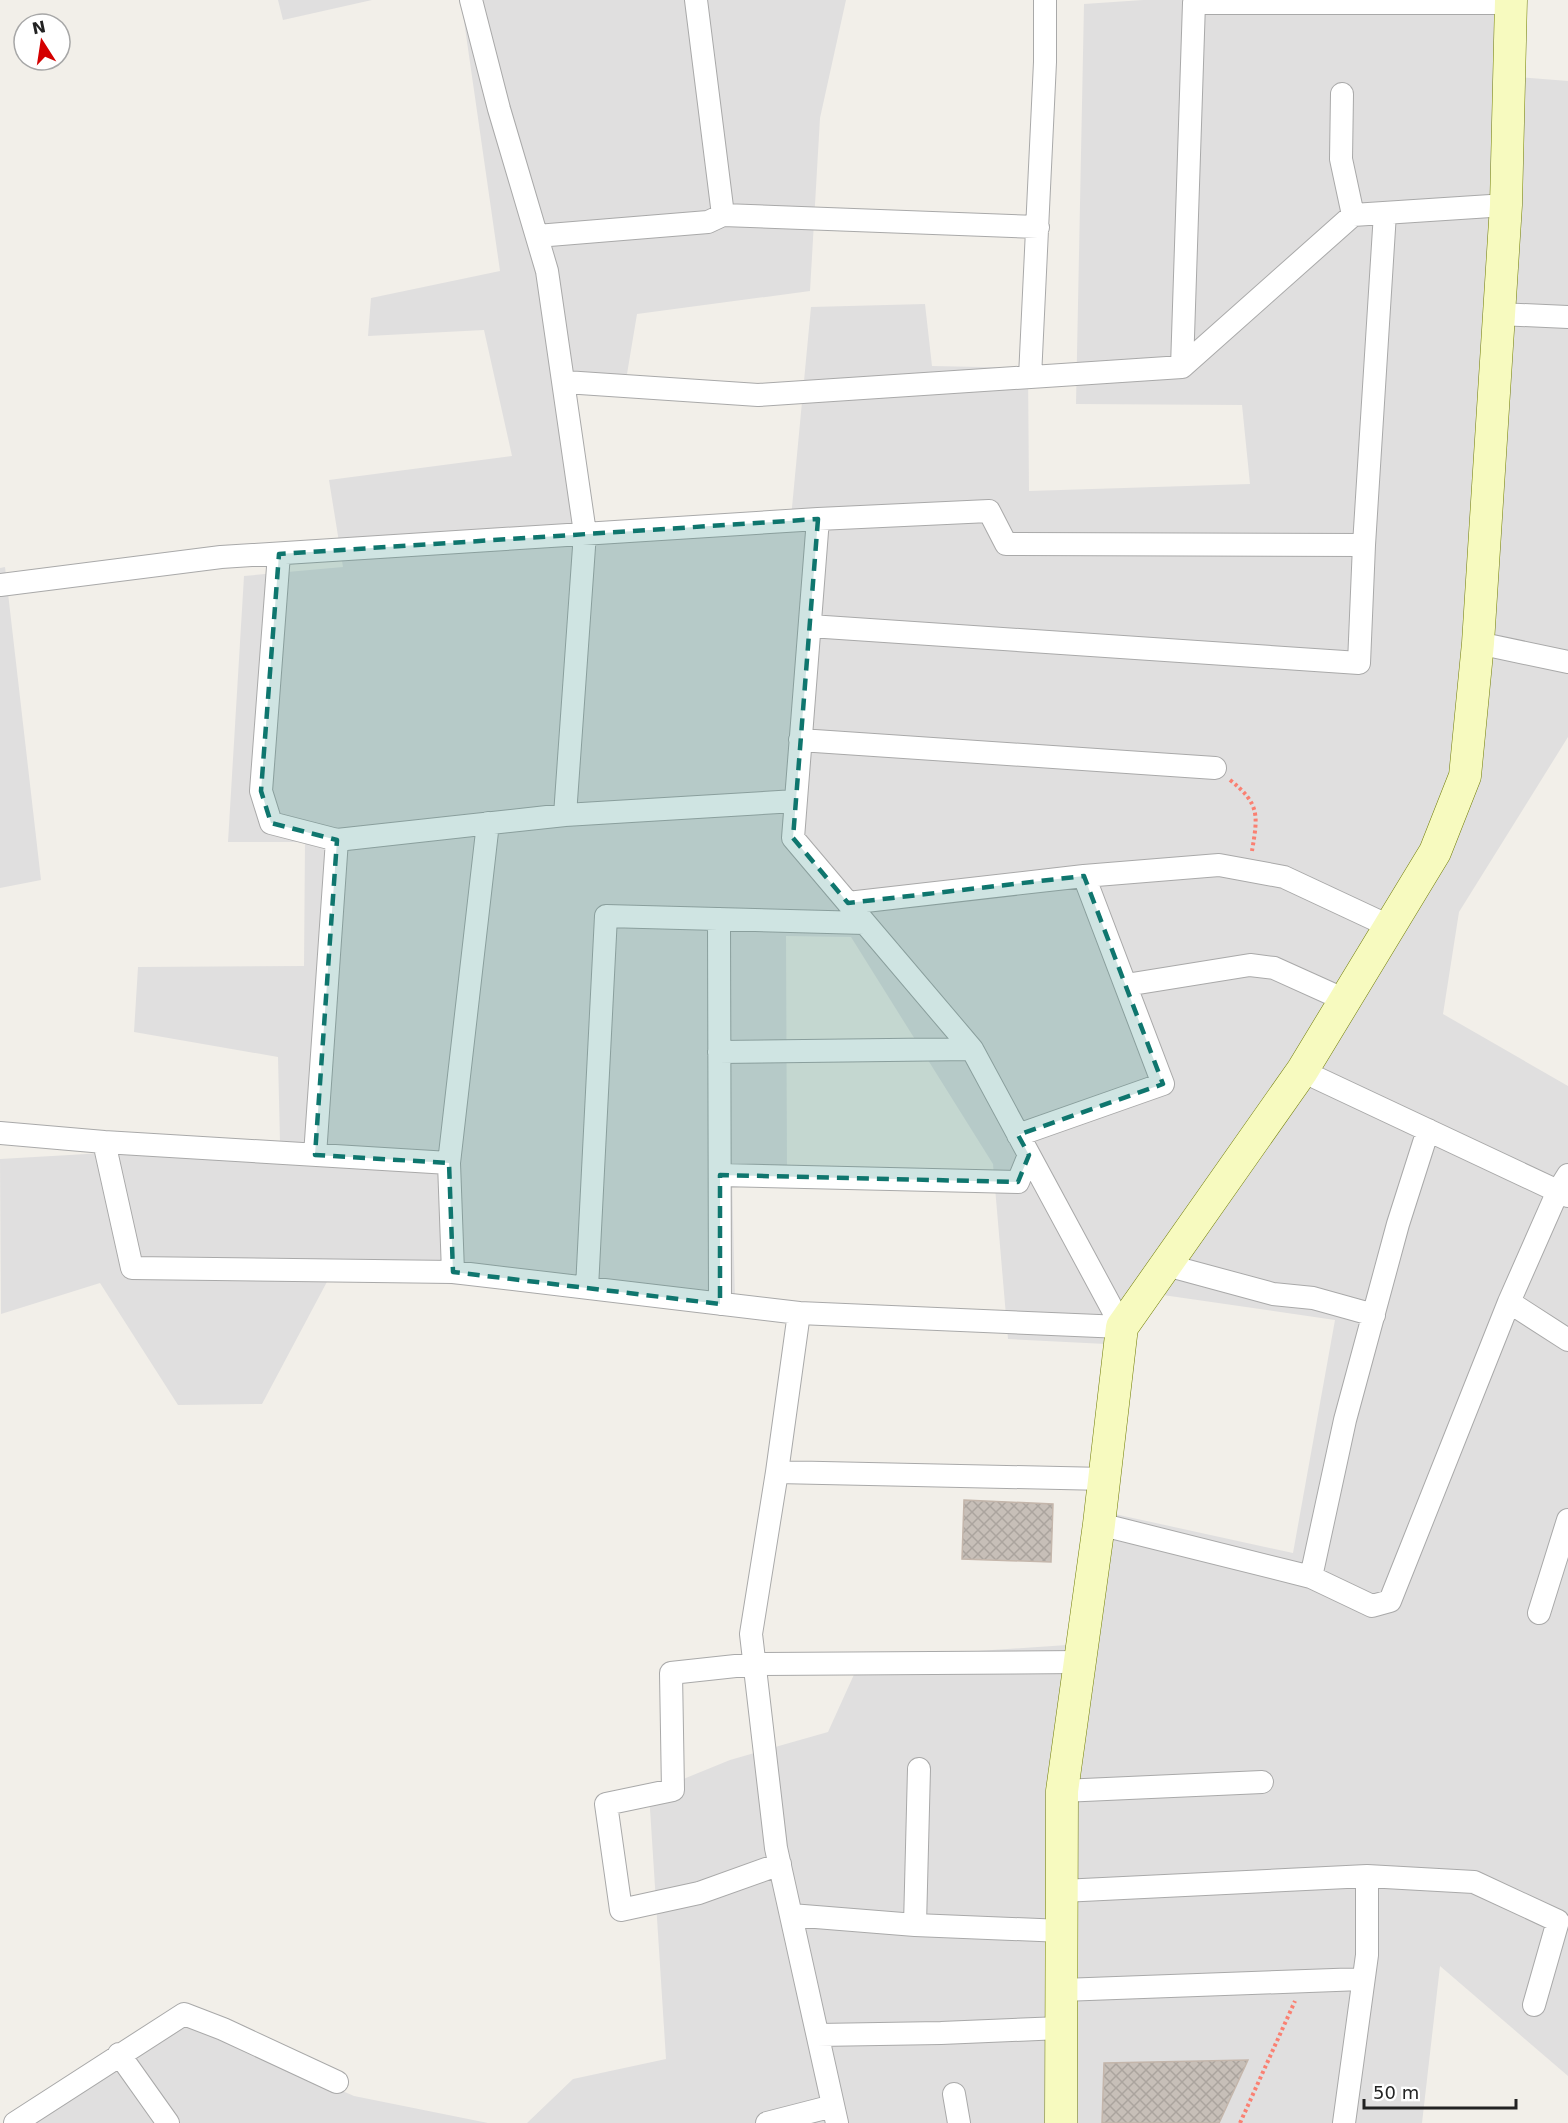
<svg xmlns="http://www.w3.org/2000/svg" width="1568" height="2123" viewBox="0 0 1568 2123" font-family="'DejaVu Sans',sans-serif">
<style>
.residential{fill:#e0dfdf}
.building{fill:url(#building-cross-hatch);stroke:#c4b6ab;stroke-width:1.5}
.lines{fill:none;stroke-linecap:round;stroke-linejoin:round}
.street-casing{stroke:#a9a9a9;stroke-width:24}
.secondary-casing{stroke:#707d05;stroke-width:33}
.path{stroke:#fa8072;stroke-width:4;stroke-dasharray:3 3;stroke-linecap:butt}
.street{stroke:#fff;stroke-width:22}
.secondary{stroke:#f7fabf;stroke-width:32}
.marked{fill:#0f766e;fill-opacity:0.2;stroke:#0f766e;stroke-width:4.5;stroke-dasharray:12 8;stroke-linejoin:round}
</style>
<defs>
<pattern id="building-cross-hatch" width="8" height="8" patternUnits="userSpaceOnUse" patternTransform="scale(1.5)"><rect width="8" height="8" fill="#c7bfb8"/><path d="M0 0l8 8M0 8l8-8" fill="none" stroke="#aba49e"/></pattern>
</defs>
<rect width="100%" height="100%" fill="#f2efe9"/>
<path class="residential" d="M278,0H372L283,20Z
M461,0H846L820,118L810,291L637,314L625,386L574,393L595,523L791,518L811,307L925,304L932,366L1028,368L1029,491L1250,484L1242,405L1076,404L1084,4L1143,0H1518L1519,77L1568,81V737L1459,912L1443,1014L1568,1086V2076L1440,1966L1422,2123H527L573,2079L666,2059L649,1793L730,1760L828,1732L861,1659L1067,1645L1087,1508L1293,1553L1335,1320L1142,1292L1106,1344L1008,1339L993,1164L851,937L786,936L787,1166L732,1176L735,1299L329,1278L262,1404L178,1405L100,1283L1,1314L0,1159L280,1143L278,1057L134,1032L138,967L304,966L305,842H228L244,576L343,567L329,480L512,456L484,330L368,336L371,298L500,271Z
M5,567L41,880L0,888V568Z
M178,2020L354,2096L488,2123H10Z"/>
<path class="building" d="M964,1500L1053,1504L1051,1562L962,1559Z
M1248,2060L1219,2123H1102L1104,2063Z"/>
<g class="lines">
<defs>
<path id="street" d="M471,0L499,109L547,271L585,533L565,815L796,801
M696,0L723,215
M1342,94L1341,159L1353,215
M537,236L708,222L723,215L1038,227
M1499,314L1568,317
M1182,367L1194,3H1511
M1030,377L1045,62V0
M565,382L758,395L1182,367L1353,215L1506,205
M1364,545L1385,213
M279,554L261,791L271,823L337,840
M0,585L221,557L818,519L793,838L865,923
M810,626L1359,663L1364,545L1006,544L989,511L818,519
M1478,643L1568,662
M800,740L1215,768
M848,903L1084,876L1219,865L1284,877L1391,927
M719,919L720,1304
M1126,985L1250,965L1274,968L1345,1000
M719,1052L972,1049
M1302,1071L1568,1196
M0,1133L104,1142L132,1268L453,1272L799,1313
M1018,1135L1163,1084L1084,876
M104,1142L449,1163L453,1272
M315,1155L337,840L565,815
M449,1163L488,823
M720,1175L1018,1182L1029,1155
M1166,1265L1273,1294L1313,1298L1374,1315
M587,1288L606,916L865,923L972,1049L1122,1327
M1509,1302L1568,1340
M777,1472L1105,1479
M1099,1524L1311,1577L1372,1606L1390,1601L1509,1302L1558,1191L1568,1175
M1311,1577L1345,1420L1398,1224L1428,1130
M1539,1613L1568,1520
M1062,1791L1262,1782
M780,1864L699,1893L621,1910L606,1804L673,1790L671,1673L754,1664L1080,1662
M1062,1891L1367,1876L1474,1882L1558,1921L1534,2005
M791,1915L915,1925L1063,1931
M915,1925L919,1769
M1062,1990L1362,1979
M818,2035L941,2033L1061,2028
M119,2054L168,2123
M954,2094L959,2123
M15,2123L184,2014L223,2029L337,2082
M767,2123L833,2106
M837,2123L776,1848L751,1634L777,1472L799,1313L1122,1327
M1344,2123L1367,1955V1876"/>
<path id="secondary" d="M1061,2123L1062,1791L1099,1524L1122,1327L1302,1071L1435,852L1465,776L1478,643L1506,205L1511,0"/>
</defs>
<use href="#street" class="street-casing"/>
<use href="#secondary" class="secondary-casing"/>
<path class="path" d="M1230,780C1260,804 1258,815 1252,851
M1240,2123L1295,2001"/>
<use href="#street" class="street"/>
<use href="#secondary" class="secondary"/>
</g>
<path class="marked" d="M818,519L793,838L848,903L1084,876L1163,1084L1018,1135L1029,1155L1018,1182L720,1175V1304L453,1272L449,1163L315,1155L337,840L271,823L261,791L279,554Z"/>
<g transform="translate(42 42) rotate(348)"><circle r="28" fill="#ffffff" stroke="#a7a7a7" stroke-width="1.5"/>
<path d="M0-4.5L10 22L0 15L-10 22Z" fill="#d40000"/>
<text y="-9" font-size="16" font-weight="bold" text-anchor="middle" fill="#222222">N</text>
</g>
<path d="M1364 2099v9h152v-9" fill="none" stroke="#222222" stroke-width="3"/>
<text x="1373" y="2099" font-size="18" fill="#222222" stroke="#ffffff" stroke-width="4.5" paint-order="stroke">50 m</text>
</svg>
